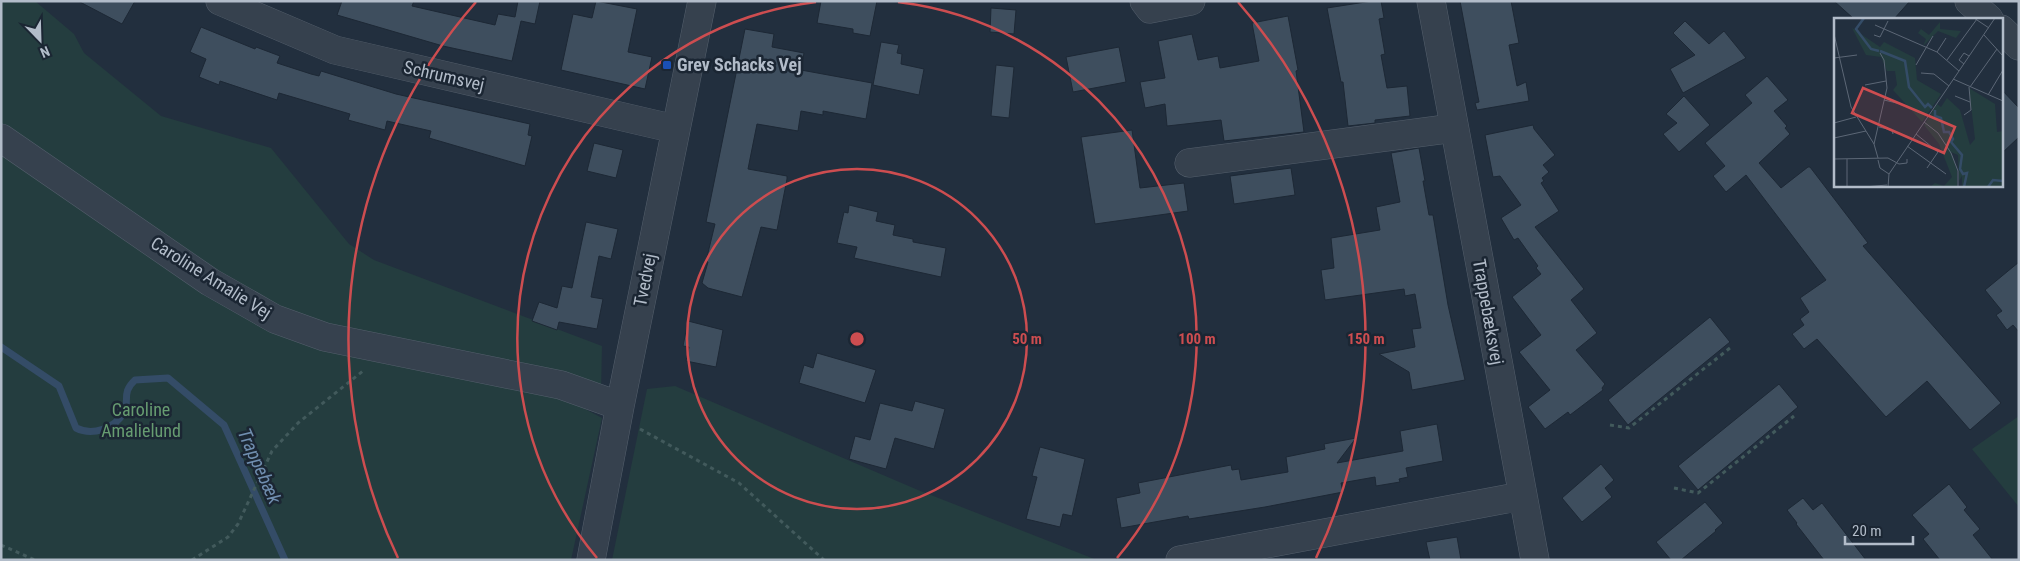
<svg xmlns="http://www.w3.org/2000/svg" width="2020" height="561" viewBox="0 0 2020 561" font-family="'Roboto Condensed',sans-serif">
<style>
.green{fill:#243d3f}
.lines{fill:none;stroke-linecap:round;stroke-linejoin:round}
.stream{stroke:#344c67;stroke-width:7}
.building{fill:#3e4e5e;stroke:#1d2835}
.minor-casing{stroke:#545f6c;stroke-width:29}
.path{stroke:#425a5c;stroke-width:3;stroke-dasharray:4 4;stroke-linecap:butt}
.minor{stroke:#36414e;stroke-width:28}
.ring{fill:none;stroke:#cd4d50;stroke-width:2.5}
.transit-dot{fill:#1a4fb4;stroke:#1b2633;stroke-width:2}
.labels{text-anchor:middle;stroke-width:5;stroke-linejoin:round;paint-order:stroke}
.poi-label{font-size:18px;font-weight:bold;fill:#b2bcc9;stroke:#1b2633;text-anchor:start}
.street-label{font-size:18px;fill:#b2bcc9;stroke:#1b2633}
.park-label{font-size:18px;fill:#679c71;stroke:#1b2633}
.water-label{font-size:19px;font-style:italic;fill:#708eaf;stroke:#1b2633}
.inset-river{fill:none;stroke:#344c67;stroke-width:2.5}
.inset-road{fill:none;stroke:#5c6776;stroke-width:1}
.view{fill:#cd4d50;fill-opacity:0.15;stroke:#cd4d50;stroke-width:2.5}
.inset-edge{fill:none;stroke:#b2bcc9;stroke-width:2.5}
.centre{fill:#cd4d50;stroke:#1b2633;stroke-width:2.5}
.ring-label{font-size:15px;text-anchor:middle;font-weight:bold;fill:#cd4d50;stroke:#1b2633;stroke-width:5;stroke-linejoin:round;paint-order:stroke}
</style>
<rect width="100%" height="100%" fill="#222f3e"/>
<path class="green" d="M1,1H35L74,34L84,53L161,116L271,148L349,244L374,260L602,346L601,392L327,329L216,276L1,128Z
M1,152L206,296L277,331L555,393L602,418L571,560H1Z
M675,386L918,490L1097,560H612L647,389Z
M2019,416V507L1972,449Z"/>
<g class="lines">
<path class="stream" d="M1,347L59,386L76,428C92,436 115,429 124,412C130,400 121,393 135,380L168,378L224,425L285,560"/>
</g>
<path class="building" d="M78,1H135L122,24Z
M342,1H414L412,6L495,25L498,14L515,17L518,1H540L535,24L521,21L512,61L443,46L337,15Z
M596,1L637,9L628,52L652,57L645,89L561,70L573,14L592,18Z
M821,1H877L870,36L853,33V29L817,23Z
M1372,1H1381L1384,18L1379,19L1385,54L1381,55L1387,88L1407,86L1410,116L1375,120V123L1348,126L1343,82H1341L1327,8Z
M1460,1H1511L1519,43L1509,45L1517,86L1526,82L1529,101L1477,110L1475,103L1479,102Z
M1834,1H1910L1894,19H1854Z
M991,8L1016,10L1014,34L990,32Z
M1288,16L1298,70L1296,71L1304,132L1224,141L1221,120L1167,126L1165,104L1145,108L1140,82L1165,78L1158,41L1192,34L1198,60L1218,56L1220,68L1259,61L1252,23Z
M1685,21L1709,44L1724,31L1746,58L1683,93L1670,69L1695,55L1673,33Z
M201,27L255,49L256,47L280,56L277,63L311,74L319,76L321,71L396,94L530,124L528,135L532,136L525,166L429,138L431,131L387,121L385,130L348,120L350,114L279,93L277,100L220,81L219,85L199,77L206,59L190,52Z
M745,29L774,34L772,47L804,53L801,70L872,83L866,119L823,111V115L801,111L798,131L757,124L748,169L787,176V179L777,230L761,227L742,297L708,288L702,283L708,262L706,261L715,224L706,222Z
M881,42L899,45L897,53L902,54L901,64L924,69L919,95L873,85Z
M1119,47L1126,82L1073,92L1066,57Z
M996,65L1014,67L1009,118L991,116Z
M1767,76L1788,100L1774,111L1787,126L1785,128L1790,134L1759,163L1781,188L1808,167H1810L1868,243L1863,246L2001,403L1970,430L1927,381L1886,417L1817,339L1804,349L1792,334L1804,325L1800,319L1809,312L1800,298L1826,280L1746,175L1726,192L1713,176L1725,166L1705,143L1752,103L1745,95Z
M2001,89L2019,108V137L2001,154Z
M1684,96L1710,125L1679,152L1663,134L1677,123L1666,114Z
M1533,125L1534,129L1555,155L1543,165L1549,172L1542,178L1544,181L1541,183L1559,211L1535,227L1584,289L1571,300L1597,333L1576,350L1605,384L1602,388L1603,390L1570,415L1568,412L1545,429L1528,407L1550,390L1519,352L1541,335L1512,297L1541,274L1536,268L1538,266L1518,238L1514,240L1501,218L1521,205L1500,176L1493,177L1485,135Z
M1132,130L1140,188L1184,183L1188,211L1095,224L1081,137Z
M594,143L623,150L616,178L587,171Z
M1419,148L1425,181H1423L1429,215H1433L1448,305L1465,380L1412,390L1409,372L1379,354L1415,347L1412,329L1421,328L1415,294L1405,296L1404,289L1325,300L1321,270L1334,268L1331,238L1380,230L1376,207L1400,202L1391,153Z
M1291,168L1295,195L1234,204L1230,176Z
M849,205L878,212L876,221L895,225L893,235L913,239V242L946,248L941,277L854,258L857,247L837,243L844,212L848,213Z
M586,222L618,229L611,259L599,256L591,297L603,299L597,329L559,322L557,330L532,321L539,302L557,308L562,286L572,288Z
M2019,262V332L2013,325L2007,330L1996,315L2002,311L1985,290Z
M1710,317L1730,342L1628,425L1608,400Z
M688,321L723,330L716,367L686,361L689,347L683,346Z
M817,353L876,370L865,403L799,383L804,365L813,368Z
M1779,384L1798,407L1698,490L1678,466Z
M915,401L945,409L934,449L895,438L886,469L849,459L855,436L870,440L880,403L912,411Z
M1437,424L1443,461L1406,468L1408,477L1399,479L1400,482L1376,486L1375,477L1341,483L1343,492L1265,507L1189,519L1188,516L1121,528L1116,498L1140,493L1138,483L1231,465L1232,470L1239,469L1241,480L1288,472L1286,457L1325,449L1324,444L1356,438L1337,463L1403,451L1400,431Z
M1040,447L1085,459L1072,516L1063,514L1060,527L1026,519L1037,477L1032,476Z
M1601,464L1614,480L1605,488L1612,497L1582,522L1562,498Z
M1949,484L1967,507L1964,510L1980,529L1973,535L1993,560H1940L1923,539L1929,534L1912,515Z
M1803,498L1813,510L1822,503L1866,560H1824L1796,524L1797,523L1787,510Z
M1705,502L1723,523L1715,530L1716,531L1681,560H1671L1656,542Z
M1457,537L1461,560H1430L1426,542Z"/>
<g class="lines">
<defs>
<path id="minor" d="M220,1L335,50L675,129
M1144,1L1150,9L1191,1
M1431,1L1535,560
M1969,1L1989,19
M2001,29L2019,46
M1,138L210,282L275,319L325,337L561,385L620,406
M1189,163L1454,128
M591,560L620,406L702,1
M1180,560L1522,496"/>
</defs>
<use href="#minor" class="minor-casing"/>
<path class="path" d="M1610,425L1629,428L1730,348
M640,429L739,483L824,560
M1674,488L1698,493L1794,416
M1,545L35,560
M192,560L228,537L238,524L272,451L298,423L363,371"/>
<use href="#minor" class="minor"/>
</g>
<g class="ring">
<circle cx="857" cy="339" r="170"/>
<path d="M597 558A340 340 0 0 1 816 2M898 2A340 340 0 0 1 1117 558"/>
<path d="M398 558A509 509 0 0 1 476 2M1238 2A509 509 0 0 1 1316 558"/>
</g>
<rect class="transit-dot" x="662" y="60" width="10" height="10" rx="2.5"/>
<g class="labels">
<g class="poi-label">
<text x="677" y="71">Grev Schacks Vej</text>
</g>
<g class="street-label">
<text transform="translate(444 76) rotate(13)" y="6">Schrumsvej</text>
<text transform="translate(211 278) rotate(32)" y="6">Caroline Amalie Vej</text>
<text transform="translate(645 280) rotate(-79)" y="6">Tvedvej</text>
<text transform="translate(1488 312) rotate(80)" y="6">Trappebæksvej</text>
</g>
<g class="park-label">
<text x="141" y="416">Caroline<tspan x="141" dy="21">Amalielund</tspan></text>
</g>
<g class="water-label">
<text transform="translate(260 466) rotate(66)" y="7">Trappebæk</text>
</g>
</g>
<g transform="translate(1834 18)">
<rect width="169" height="169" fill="#222f3e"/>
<path d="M106,4V11L127,13L122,20L104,13L89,28L92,21L84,15L87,11L95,17ZM18,10L46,29L50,24L81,40L83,62L107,76L88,104L59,72L63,67L61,53H53L47,39L32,37ZM135,70L161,86L163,114L169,113V169H128V158L125,163L124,137L117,134L123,153V169H96L101,165L110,168L118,159L105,126L90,107L103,86L107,89L113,80L126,92L136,127L141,121Z" fill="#243d3f"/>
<path class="inset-river" d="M30,0L22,11L37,31L45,33M46,33L71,43L75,69L91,89L94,86L98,90M101,92V98L107,100L110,114H115L119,121L117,124L128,137L126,151L129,156L133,155L130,169M154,169L159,162L169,163"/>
<path class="inset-road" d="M140,0L155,10M41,7L103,34L125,53M0,16L17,89L40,126L44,140M40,17L46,19L54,3M150,17L169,38M103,34L112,20M0,40L23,37M113,42L143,1M130,46L125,42L130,35L135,38M82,47L99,18M87,55L100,56L115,68M119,61L169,83M31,67L52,63M136,69L163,31M154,77L169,52M121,78L136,84M50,82L67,86M130,97L137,92L135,69M90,104L104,115L117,135L124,153V169M0,105L22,99M45,109L58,112L59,116M82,116L104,134L93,150M0,120L32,113M40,126L53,70L50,42L46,35M73,128L112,156M0,141L54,140L65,146L73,145V141M44,142L46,150L55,156M13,169V141M30,169L53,167M54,169L55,156L161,0"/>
<path class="view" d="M29,70L121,109L110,135L18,95Z"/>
<rect width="169" height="169" class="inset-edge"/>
</g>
<circle cx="857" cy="339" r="8" class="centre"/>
<g class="ring-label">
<text x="1027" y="344">50 m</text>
<text x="1197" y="344">100 m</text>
<text x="1366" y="344">150 m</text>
</g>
<rect width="2020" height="561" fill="none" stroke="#b2bcc9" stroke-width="5"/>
<g transform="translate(40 40) rotate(157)" stroke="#1b2633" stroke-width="4" paint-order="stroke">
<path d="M0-4L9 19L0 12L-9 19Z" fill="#b2bcc9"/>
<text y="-8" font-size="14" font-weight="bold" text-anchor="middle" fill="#b2bcc9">N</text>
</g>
<path d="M1845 536v8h68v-8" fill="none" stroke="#b2bcc9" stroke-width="2.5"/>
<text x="1852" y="536" font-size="15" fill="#b2bcc9" stroke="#1b2633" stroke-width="4" paint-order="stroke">20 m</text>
</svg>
